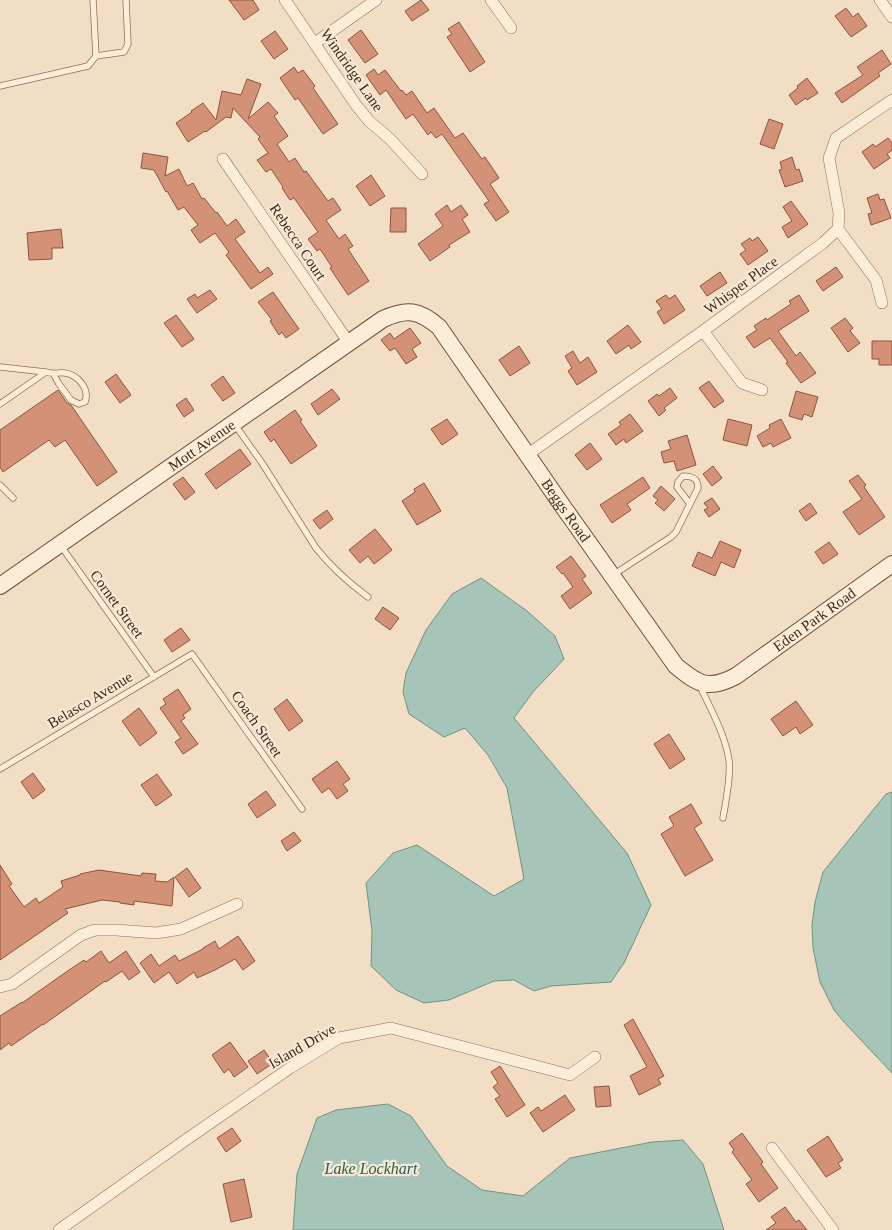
<svg xmlns="http://www.w3.org/2000/svg" width="892" height="1230" viewBox="0 0 892 1230" font-family="Georgia,serif">
<style>
.water{fill:#a6c4b8;stroke:#6c9485}
.building{fill:#d39277;stroke:#8f533c}
.lines{fill:none;stroke-linecap:round;stroke-linejoin:round}
.lane-casing{stroke:#8e6e58;stroke-width:7}
.street-casing{stroke:#8e6e58;stroke-width:12}
.secondary-casing{stroke:#704f3c;stroke-width:18}
.lane{stroke:#fbedd8;stroke-width:5.5}
.street{stroke:#fbedd8;stroke-width:11}
.secondary{stroke:#fbedd8;stroke-width:16}
.labels{text-anchor:middle;stroke-width:4.5;stroke-linejoin:round;paint-order:stroke}
.street-label{font-size:15px;fill:#3d291e;stroke:#f8e9d4}
.water-label{font-size:16px;font-style:italic;fill:#2c5e55;stroke:#f8e9d4}
</style>
<rect width="100%" height="100%" fill="#f2dec4"/>
<path class="water" d="M481,578L527,611L555,636L564,659L533,692L514,718L627,853L651,905L624,963L611,982L551,986L534,991L514,980L494,981L449,1000L424,1003L396,990L371,966L372,931L366,883L393,853L417,845L494,896L524,879L507,788L488,755L465,728L444,737L409,714L403,692L406,673L426,630L452,594Z
M892,792V1073L844,1022L834,1010L820,982L813,948L812,925L815,902L823,872L886,794Z
M388,1104L411,1116L447,1166L482,1190L523,1196L570,1158L652,1142L683,1140L703,1164L724,1230H293L297,1174L317,1118L336,1110Z"/>
<path class="building" d="M229,0H253L259,10L244,20Z
M421,0L429,10L412,21L405,11Z
M846,8L853,17L858,13L867,26L851,37L835,16Z
M459,22L485,62L470,72L447,37L452,34L448,29Z
M361,30L378,54L365,63L348,40Z
M275,31L288,49L274,59L261,41Z
M882,50L891,64L878,73L880,76L842,103L835,93L863,75L857,67Z
M294,67L298,73L303,70L315,86L313,88L338,124L323,134L298,98L295,100L280,78Z
M374,69L378,75L385,70L401,91L402,90L406,95L412,91L427,113L434,108L455,138L463,133L482,159L485,157L499,178L490,184L509,212L496,221L484,204L489,201L442,134L436,138L431,132L428,135L413,114L406,119L386,90L380,95L366,75Z
M807,78L818,93L807,100L806,98L796,105L789,95L798,88L797,86Z
M247,79L261,84L248,119L268,102L278,113L274,116L288,136L277,144L289,162L295,158L304,172L306,171L328,201L333,198L341,210L326,220L339,239L345,234L353,246L348,249L369,281L348,295L330,268L332,267L320,249L317,251L308,239L318,232L294,198L290,200L282,188L283,187L271,169L266,172L257,160L268,153L258,139L260,137L233,108L231,118L226,117L206,132L205,131L188,142L176,123L192,112L191,111L203,103L216,120L222,91L241,95Z
M769,119L783,124L774,149L760,144Z
M888,138L892,143V150L887,154L890,158L874,169L862,152L873,144L875,147Z
M143,153L168,157L165,176L179,169L187,186L193,183L202,199L204,198L216,213L217,212L227,226L236,219L245,232L235,239L260,273L268,267L273,274L251,289L226,255L229,252L215,233L200,243L191,230L198,225L184,207L178,210L167,191L166,192L154,170L141,168Z
M792,157L796,170L799,169L803,181L785,187L779,170L782,169L780,162Z
M371,175L385,196L370,206L356,186Z
M878,194L880,200L884,199L891,218L871,225L868,214L872,213L867,198Z
M791,201L808,224L788,238L782,227L792,221L783,207Z
M447,205L451,212L461,205L468,215L462,219L470,232L449,245L450,247L430,261L418,244L443,226L435,214Z
M391,208H406V232H390Z
M61,229L63,248H52V259L29,260L27,233Z
M758,237L768,251L748,265L740,254L746,250L741,244L750,238L752,241Z
M836,267L843,277L823,291L816,281Z
M720,272L727,283L707,296L700,286Z
M210,290L217,299L197,313L187,299L195,294L197,298Z
M273,292L299,329L286,338L282,332L279,335L270,321L272,320L258,302Z
M666,295L669,299L675,295L685,310L664,324L657,312L662,309L656,301Z
M799,295L809,311L778,331L796,356L800,352L816,373L801,383L786,363L788,362L770,338L754,348L746,337L757,330L754,326L766,318L767,320L791,304L789,301Z
M176,315L194,339L182,347L164,323Z
M845,318L853,328L850,331L860,343L848,352L831,328Z
M628,325L641,342L631,349L629,345L616,354L607,341Z
M410,328L421,343L412,349L417,357L406,364L395,348L390,351L381,340L390,333L394,339Z
M872,341H892V365H879V359H872Z
M519,346L530,363L510,376L499,360Z
M573,351L580,363L588,357L597,372L577,385L568,371L572,368L565,356Z
M116,374L131,395L120,403L105,382Z
M223,376L235,393L223,401L211,385Z
M709,381L724,401L714,408L699,388Z
M670,388L677,398L664,408L666,410L659,416L648,401L657,394L659,396Z
M332,389L340,399L318,415L311,404Z
M58,390L67,403L71,405L117,472L97,486L65,440L55,447L49,440L3,472L0,467V430Z
M796,391L818,397L812,417L804,414L802,420L789,416Z
M186,398L194,410L184,417L176,405Z
M295,410L302,420L300,421L317,446L291,464L274,439L271,442L264,432Z
M630,414L643,431L626,443L624,439L616,445L608,434L621,425L619,422Z
M447,419L458,434L442,445L431,429Z
M728,419L752,425L747,446L723,440Z
M781,419L791,438L773,447L771,443L763,447L757,436L770,428L769,425Z
M687,435L696,465L677,471L674,461L664,463L661,452L671,449L668,441Z
M590,443L602,459L587,470L575,455Z
M240,449L251,464L216,489L205,474Z
M713,466L722,478L712,486L703,474Z
M858,475L866,485L864,487L885,517L859,535L843,512L862,499L849,481Z
M183,477L195,492L185,500L173,484Z
M643,477L650,488L627,504L631,510L612,523L600,505Z
M424,483L441,511L417,525L402,501L415,492L414,489Z
M661,486L675,499L664,511L655,503L658,500L653,496Z
M712,498L720,509L709,517L704,510L708,508L704,503Z
M810,503L817,513L806,521L799,511Z
M327,510L333,519L320,529L313,520Z
M375,529L392,550L374,564L368,556L360,563L349,550Z
M720,541L741,550L734,568L721,562L715,576L692,566L698,552L712,558Z
M829,542L838,554L823,564L815,552Z
M571,556L586,576L582,579L592,593L570,609L561,596L573,587L563,573L562,574L556,567Z
M383,607L399,618L390,630L375,619Z
M181,628L190,640L172,652L164,640Z
M178,689L191,709L183,715L185,718L181,721L198,744L183,754L175,742L181,738L160,708L166,704L163,699Z
M287,699L303,721L289,731L274,709Z
M796,701L813,725L800,734L796,727L783,736L771,719Z
M139,708L157,733L140,746L122,721Z
M669,734L685,759L670,769L654,744Z
M337,761L350,779L343,784L348,791L337,799L329,788L322,793L312,779Z
M33,773L45,790L33,799L21,782Z
M157,774L172,795L156,806L141,785Z
M266,791L276,805L257,818L248,804Z
M691,804L702,823L694,828L713,860L685,876L661,834L674,826L669,817Z
M294,832L301,841L287,851L281,841Z
M0,865L12,884L9,886L24,907L36,898L39,903L63,887L61,881L80,875V874L99,870L141,876L142,873L156,874L155,881L167,882L174,877L172,906L134,901V905L120,903V902L102,900L65,909L68,913L0,960Z
M187,868L201,888L189,897L175,877Z
M238,936L255,961L243,970L235,959L215,970L197,978L194,972L177,984L169,972L154,983L140,963L151,954L159,966L175,955L179,961L203,949V948L215,941L219,949Z
M101,951L109,963L126,951L140,972L129,980L122,971L106,982L105,981L43,1025V1024L11,1046L9,1043L0,1050V1016L22,1002V1003L69,970L84,960L86,962Z
M633,1019L664,1076L658,1079L661,1084L639,1095L630,1076L647,1067L624,1025Z
M230,1042L248,1067L234,1077L229,1069L224,1073L212,1055Z
M264,1050L273,1063L257,1074L248,1061Z
M500,1066L525,1105L507,1117L495,1099L500,1096L493,1087L498,1083L491,1072Z
M609,1086L611,1106L596,1107L594,1087Z
M565,1095L575,1110L543,1132L530,1113L538,1107L541,1111Z
M232,1128L241,1141L226,1152L217,1138Z
M742,1133L763,1162L761,1164L778,1188L759,1202L746,1184L752,1180L732,1152L734,1150L729,1143Z
M828,1136L843,1160L838,1163L841,1168L826,1177L807,1150Z
M244,1179L252,1217L231,1222L223,1184Z
M785,1207L796,1222L799,1220L807,1230H766L776,1223L771,1217Z"/>
<g class="lines">
<defs>
<path id="lane" d="M96,56L124,52L128,44L126,0
M0,86L88,66L96,56L93,0
M0,367L46,372L0,404
M46,372C56,375 56,372 65,373C78,375 90,389 85,402L79,404L71,400L59,384L54,375
M235,425L262,463L316,548C331,567 349,583 368,597
M0,485L13,498
M61,546L154,677
M613,575L671,537L676,532L698,488C698,478 692,476 683,476L678,482L677,487L690,504
M700,686C711,710 725,734 729,760C731,778 726,800 723,818
M0,769L192,654L302,809"/>
<path id="street" d="M285,0L356,105L369,121L390,139L422,174
M491,0L511,28
M880,0L892,17
M315,43L376,0
M223,159L349,343
M838,229L876,280L882,303
M703,331L742,383L762,390
M527,455L703,331L823,243L838,229L839,213L829,158L836,138L892,100
M0,987L12,984L81,935L95,930H116L156,933L181,929L237,904
M772,1148L833,1230
M59,1230L187,1139L290,1068L339,1038L391,1028L570,1075L595,1057"/>
<g id="secondary">
<path id="s1" d="M0,586L383,319C407,308 419,310 439,327L564,508L676,666C698,684 708,691 736,676L892,564"/>
</g>
</defs>
<use href="#lane" class="lane-casing"/>
<use href="#street" class="street-casing"/>
<use href="#secondary" class="secondary-casing"/>
<use href="#lane" class="lane"/>
<use href="#street" class="street"/>
<use href="#secondary" class="secondary"/>
</g>
<g class="labels">
<g class="street-label">
<text transform="translate(352 70) rotate(55)" y="5">Windridge Lane</text>
<text transform="translate(298 242) rotate(56)" y="5">Rebecca Court</text>
<text transform="translate(741 285) rotate(-36)" y="5">Whisper Place</text>
<text dy="5" stroke="none"><textPath href="#s1" startOffset="246">Mott Avenue</textPath></text>
<text dy="5" stroke="none"><textPath href="#s1" startOffset="751">Beggs Road</textPath></text>
<text transform="translate(117 604) rotate(54)" y="5">Cornet Street</text>
<text dy="5" stroke="none"><textPath href="#s1" startOffset="1105">Eden Park Road</textPath></text>
<text transform="translate(90 700) rotate(-31)" y="5">Belasco Avenue</text>
<text transform="translate(257 724) rotate(55)" y="5">Coach Street</text>
<text transform="translate(302 1046) rotate(-30)" y="5">Island Drive</text>
</g>
<g class="water-label">
<text x="371" y="1174">Lake Lockhart</text>
</g>
</g>
</svg>
